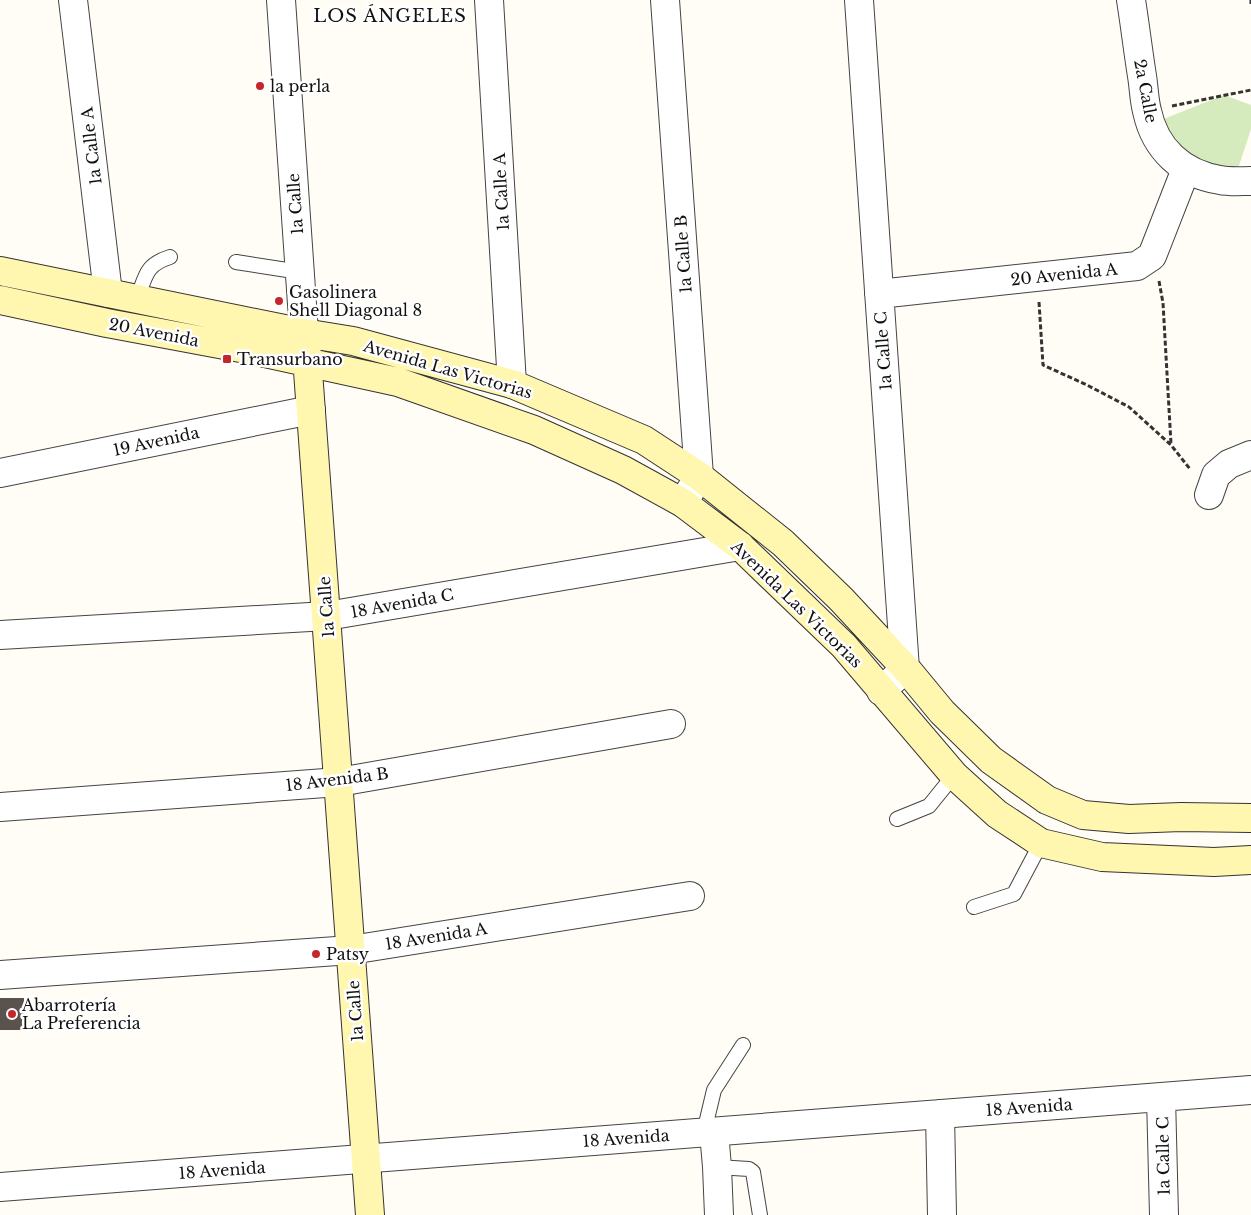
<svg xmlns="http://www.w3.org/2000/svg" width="1251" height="1215" font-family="'Libre Baskerville',serif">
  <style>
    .green { fill: #d5ebbd }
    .building { fill: #5a524d }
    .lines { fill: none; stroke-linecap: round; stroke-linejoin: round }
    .lane-casing { stroke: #444; stroke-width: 16 }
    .street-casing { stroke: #444; stroke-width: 30 }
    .secondary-casing { stroke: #333; stroke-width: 30 }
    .path { stroke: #333; stroke-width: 3; stroke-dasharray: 5 2.5; stroke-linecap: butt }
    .lane { stroke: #fff; stroke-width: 14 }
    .street { stroke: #fff; stroke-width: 28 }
    .secondary { stroke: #fff6b0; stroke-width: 28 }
    .poi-dot { fill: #c4262e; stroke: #fff; stroke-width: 2 }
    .labels { text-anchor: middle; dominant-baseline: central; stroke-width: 5; stroke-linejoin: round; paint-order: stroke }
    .poi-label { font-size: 16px; fill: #111; stroke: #fff; text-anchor: start }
    .street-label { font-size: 16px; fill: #111; stroke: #fff }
    .neighbourhood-label { font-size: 18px; letter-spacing: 1px; fill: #111; stroke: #fff }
  </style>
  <rect width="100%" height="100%" fill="#fffdf5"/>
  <path class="green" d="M1224,95L1251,105V129L1234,181H1222L1151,124Z"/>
  <path class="building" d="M0,998H24V1030H0Z"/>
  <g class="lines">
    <defs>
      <path id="lane" d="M236,262L300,272
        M137,299C146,276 145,265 170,257
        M897,819L929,806L954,775
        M974,907L1014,894L1041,843
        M704,1132L714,1090L743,1045
        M717,1167L749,1169L753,1172L760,1215"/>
      <path id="street" d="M73,0L108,293
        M281,0L304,333
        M489,0L512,384
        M665,0L699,476L683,503
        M859,0L905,669L881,691
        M1131,0C1135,25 1138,51 1142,76C1144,88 1144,100 1147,111C1155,149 1182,174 1220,180C1230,182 1241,181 1251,181
        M879,294L1137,266L1152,256L1186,169
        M0,473L311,410
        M1209,495L1216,475L1229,464L1251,455
        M0,635L327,616L740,546
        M0,807L339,782L671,724
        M0,975L351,950L690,896
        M1161,1097L1164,1215
        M940,1114L942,1215
        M714,1132L717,1167L719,1215
        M0,1187L1251,1090"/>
      <path id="secondary" d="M0,271L304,333L353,341L512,384L644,440L699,476L783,543L841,599L909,672L942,712L991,760L1047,800L1083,815L1129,819L1181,817L1251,818
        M0,300L107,323L246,349L398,382L534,430L623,470L683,503L740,546L844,646L954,775L997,814L1041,843L1102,857L1214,862L1251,860
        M306,344L370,1215"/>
    </defs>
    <use href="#lane" class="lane-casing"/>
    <use href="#street" class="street-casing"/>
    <use href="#secondary" class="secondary-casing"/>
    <path class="path" d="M1251,0V4
      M1172,106L1251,90
      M1159,281L1163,303L1171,444
      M1039,302L1043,365L1087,385L1129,407L1171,445L1190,469"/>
    <use href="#lane" class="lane"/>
    <use href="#street" class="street"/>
    <use href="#secondary" class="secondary"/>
  </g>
  <g class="poi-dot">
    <circle cx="260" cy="86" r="5"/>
    <circle cx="279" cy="301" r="5"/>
    <rect x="222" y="354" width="10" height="10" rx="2.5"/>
    <circle cx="316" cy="954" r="5"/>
    <circle cx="12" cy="1014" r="5"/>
  </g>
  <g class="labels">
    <g class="poi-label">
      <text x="270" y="86">la perla</text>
      <text x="289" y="292">Gasolinera<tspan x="289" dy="18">Shell Diagonal 8</tspan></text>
      <text x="237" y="359">Transurbano</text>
      <text x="326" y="954">Patsy</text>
      <text x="22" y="1005">Abarrotería<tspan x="22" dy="18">La Preferencia</tspan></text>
    </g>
    <g class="street-label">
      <text transform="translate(1146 91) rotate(79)">2a Calle</text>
      <text transform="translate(91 146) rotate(-97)">1a Calle A</text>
      <text transform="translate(501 192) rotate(-93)">1a Calle A</text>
      <text transform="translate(295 204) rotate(-94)">1a Calle</text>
      <text transform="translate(683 254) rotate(-94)">1a Calle B</text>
      <text transform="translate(1064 274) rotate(-6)">20 Avenida A</text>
      <text transform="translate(154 332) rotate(11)">20 Avenida</text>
      <text transform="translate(883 351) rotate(-94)">1a Calle C</text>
      <text transform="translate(448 369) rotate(16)">Avenida Las Victorias</text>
      <text transform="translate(156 441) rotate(-12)">19 Avenida</text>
      <text transform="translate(402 603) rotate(-10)">18 Avenida C</text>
      <text transform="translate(797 604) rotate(44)">Avenida Las Victorias</text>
      <text transform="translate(326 607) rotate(-94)">1a Calle</text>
      <text transform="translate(337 779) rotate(-7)">18 Avenida B</text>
      <text transform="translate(436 936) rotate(-9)">18 Avenida A</text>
      <text transform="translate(355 1011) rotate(-94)">1a Calle</text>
      <text transform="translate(1029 1107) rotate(-4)">18 Avenida</text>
      <text transform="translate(626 1138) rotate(-4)">18 Avenida</text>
      <text transform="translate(1163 1156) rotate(-91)">1a Calle C</text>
      <text transform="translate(222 1170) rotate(-4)">18 Avenida</text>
    </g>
    <g class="neighbourhood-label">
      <text x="390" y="16">LOS ÁNGELES</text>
    </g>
  </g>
</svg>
